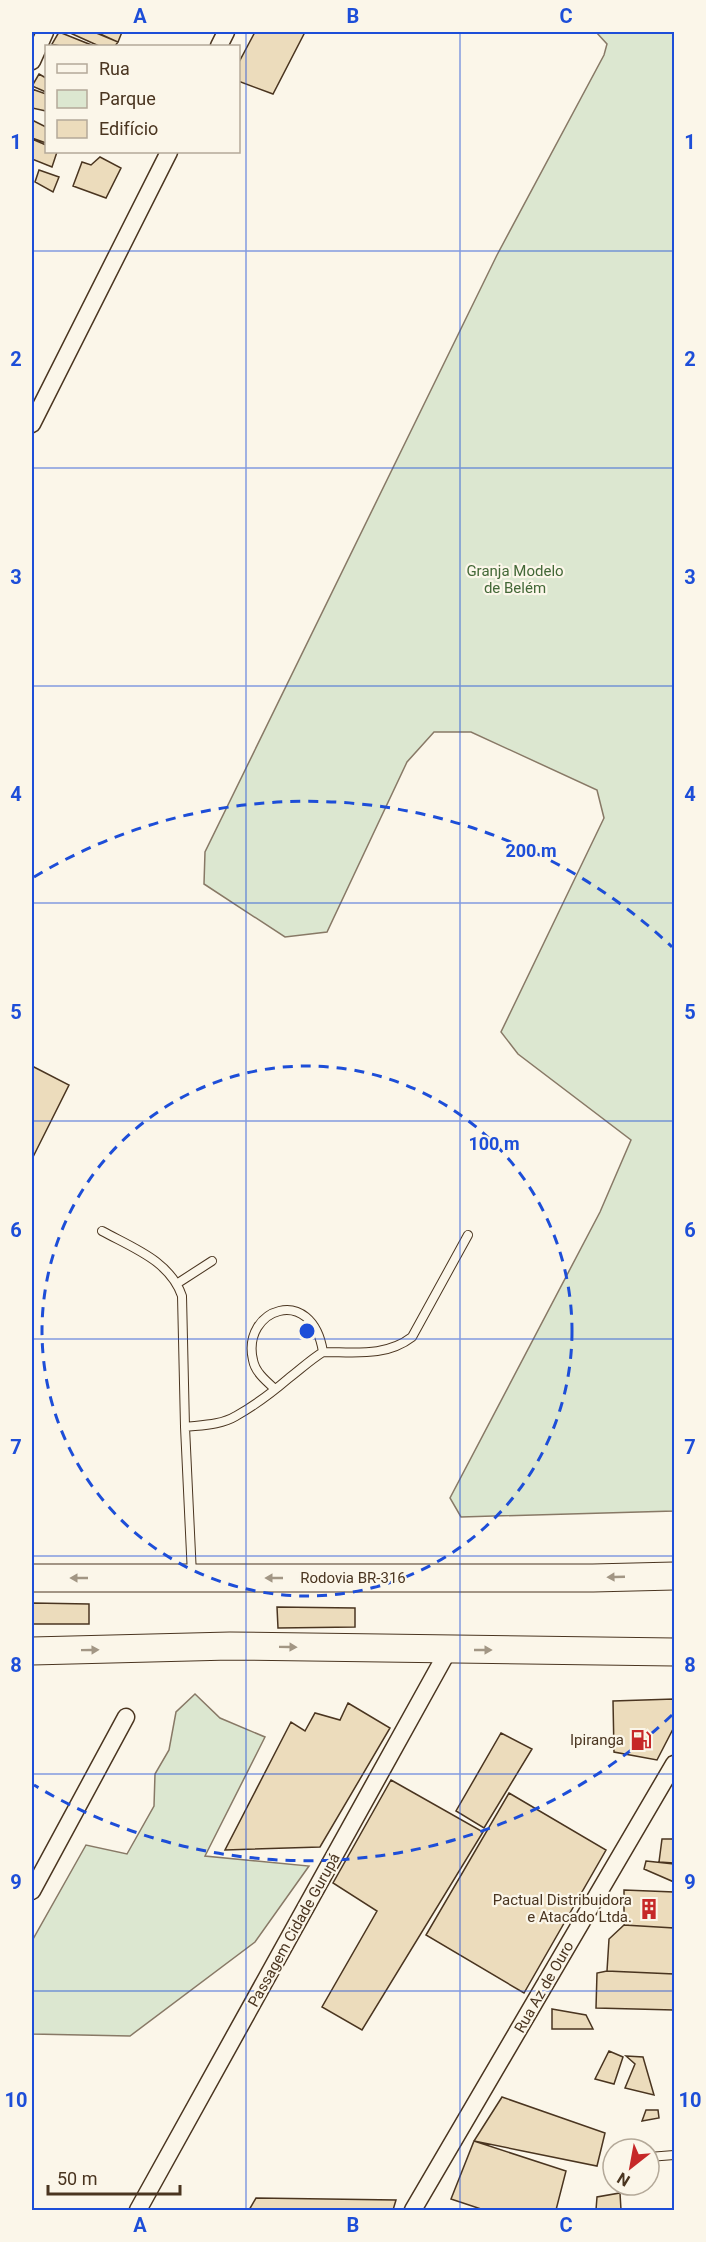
<svg xmlns="http://www.w3.org/2000/svg" width="706" height="2242" font-family="Roboto,sans-serif">
  <style>
    .green { fill: #dce7d0; stroke: #887966; stroke-width: 1.5 }
    .building { fill: #ecdcbc; stroke: #4a3520; stroke-width: 1.5 }
    .lines { fill: none; stroke-linecap: round; stroke-linejoin: round }
    .service-casing { stroke: #4a3520; stroke-width: 10 }
    .minor-casing { stroke: #4a3520; stroke-width: 19 }
    .trunk-casing { stroke: #4a3520; stroke-width: 29 }
    .service { stroke: #fbf6e9; stroke-width: 8 }
    .minor { stroke: #fbf6e9; stroke-width: 16 }
    .trunk { stroke: #fbf6e9; stroke-width: 27 }
    .oneway { fill: #a29684 }
    .grid { fill: none; stroke: #1d4ed8; stroke-width: 1.5; stroke-opacity: 0.55 }
    .ring { fill: none; stroke: #1d4ed8; stroke-width: 3; stroke-dasharray: 10 8 }
    .labels { text-anchor: middle; dominant-baseline: central; stroke-width: 4.5; stroke-linejoin: round; paint-order: stroke }
    .park-label { font-size: 15px; fill: #436837; stroke: #fbf6e9 }
    .street-label { font-size: 15px; fill: #4a3520; stroke: #fbf6e9 }
    .poi-label { font-size: 15px; fill: #4a3520; stroke: #fbf6e9; text-anchor: end }
    .centre { fill: #1d4ed8; stroke: #fbf6e9; stroke-width: 3 }
    .ring-label { font-size: 18px; text-anchor: middle; font-weight: bold; fill: #1d4ed8; stroke: #fbf6e9; stroke-width: 4.5; stroke-linejoin: round; paint-order: stroke }
    .neatline { fill: none; stroke: #1d4ed8; stroke-width: 2 }
    .grid-label { font-size: 20px; text-anchor: middle; font-weight: bold; fill: #1d4ed8 }
  </style>
  <rect width="100%" height="100%" fill="#fbf6e9"/>
  <path class="green" d="M596,32H674V1511L461,1517L450,1498L600,1212L631,1140L518,1054L501,1032L604,818L597,790L471,732H434L407,762L327,932L285,937L204,884L205,852L497,255L604,55L607,44Z
    M195,1694L220,1718L265,1737L205,1856L309,1866L255,1942L130,2036L32,2034V1941L86,1845L127,1854L154,1806L155,1774L169,1750L176,1712Z"/>
  <path class="building" d="M59,32L94,46H60L52,44Z
    M68,32H96L118,42L115,46H99Z
    M94,32H122L118,42Z
    M255,32H305L273,94L238,81V64Z
    M39,74L46,78V92L32,86Z
    M32,89L46,94V111L32,108Z
    M32,120L46,127V143L32,138Z
    M32,139L46,145V152H57L52,167L32,159Z
    M100,157L121,168L106,198L73,186L82,162L91,165Z
    M39,170L59,177L53,192L35,182Z
    M32,1066L69,1085L32,1159Z
    M32,1603L89,1604V1624H32Z
    M277,1607L355,1608V1627L278,1628Z
    M674,1699V1727L657,1760L614,1752L613,1701Z
    M348,1703L390,1728L320,1847L225,1850L291,1722L305,1731L315,1713L340,1720Z
    M501,1733L532,1749L484,1828L456,1811Z
    M391,1780L483,1832L362,2030L322,2007L377,1911L333,1883Z
    M509,1793L606,1850L524,1993L426,1935Z
    M662,1839H674V1863L659,1862Z
    M646,1861L674,1864V1882L644,1869Z
    M624,1890L674,1892V1928L624,1925Z
    M624,1925L674,1928V1974L607,1971L609,1939Z
    M607,1971L674,1974V2010L596,2008L597,1973Z
    M552,2009L586,2015L593,2029H552Z
    M609,2051L623,2057L614,2084L595,2079Z
    M626,2056L643,2057L654,2095L625,2088L635,2064Z
    M502,2097L605,2133L597,2166L474,2141Z
    M646,2110H658L659,2118L642,2121Z
    M474,2141L566,2171L556,2210H484L451,2199Z
    M620,2193L621,2210H596L597,2197Z
    M256,2198L396,2200L393,2210H249Z"/>
  <g class="lines">
    <defs>
      <path id="service" d="M102,1231C133,1248 170,1261 182,1296L185,1427C202,1425 221,1425 236,1416C252,1407 275,1390 289,1378C301,1369 310,1360 323,1352C312,1283 241,1309 253,1360C255,1372 266,1381 275,1389
        M178,1283L212,1261
        M323,1352C355,1352 386,1357 412,1337L468,1235
        M185,1427L192,1575
        M649,2157L674,2155"/>
      <path id="minor" d="M219,46L226,32
        M32,61L45,32
        M32,424L169,152
        M32,1891L126,1717
        M138,2210L449,1649
        M413,2210L674,1764"/>
      <path id="trunk" d="M32,1578H593L674,1576
        M32,1651L230,1646L674,1652"/>
    </defs>
    <use href="#service" class="service-casing"/>
    <use href="#minor" class="minor-casing"/>
    <use href="#trunk" class="trunk-casing"/>
    <use href="#service" class="service"/>
    <use href="#minor" class="minor"/>
    <use href="#trunk" class="trunk"/>
  </g>
  <defs><path id="oneway-solid" d="M-6-.8H1V-3.2L6.5 0L1 3.2V.8H-6Z" transform="scale(1.5)"/></defs>
  <g class="oneway">
    <use href="#oneway-solid" transform="translate(616 1577) rotate(178)"/>
    <use href="#oneway-solid" transform="translate(79 1578) rotate(180)"/>
    <use href="#oneway-solid" transform="translate(274 1578) rotate(180)"/>
    <use href="#oneway-solid" transform="translate(288 1647) rotate(1)"/>
    <use href="#oneway-solid" transform="translate(90 1650) rotate(-1)"/>
    <use href="#oneway-solid" transform="translate(483 1650)"/>
  </g>
  <path class="grid" d="M246,32V2210M460,32V2210M32,251H674M32,468H674M32,686H674M32,903H674M32,1121H674M32,1339H674M32,1556H674M32,1774H674M32,1991H674"/>
  <g class="ring">
    <circle cx="307" cy="1331" r="265"/>
    <path d="M672 1715A530 530 0 0 1 34 1785M34 877A530 530 0 0 1 672 947"/>
  </g>
  <defs>
    <symbol id="fuel-bare" viewBox="-9 -9 18 18"><path d="M-5.5-6h7V0h2V4h1.3V-2.5L3-4.5l.8-.8L6-3V5H2.5V1h-1V6h-7ZM-4.2-4.7v3.2H.2V-4.7Z" fill="#c62828" stroke="#fbf6e9" stroke-width="2.5" paint-order="stroke"/></symbol>
    <symbol id="building-bare" viewBox="-9 -9 18 18"><path d="M-4-6H4V6H1V3H-1V6H-4ZM-2.5-4.3h1.7v1.8h-1.7ZM.8-4.3h1.7v1.8H.8ZM-2.5-1h1.7V.8h-1.7ZM.8-1h1.7V.8H.8Z" fill="#c62828" stroke="#fbf6e9" stroke-width="2.5" paint-order="stroke"/></symbol>
  </defs>
  <g fill-rule="evenodd">
    <use href="#fuel-bare" x="626" y="1725" width="30" height="30"/>
    <use href="#building-bare" x="634" y="1894" width="30" height="30"/>
  </g>
  <g class="labels">
    <g class="park-label">
      <text x="515" y="571">Granja Modelo<tspan x="515" dy="17">de Belém</tspan></text>
    </g>
    <g class="street-label">
      <text x="353" y="1578">Rodovia BR-316</text>
      <text transform="translate(294 1930) rotate(-61)">Passagem Cidade Gurupá</text>
      <text transform="translate(544 1987) rotate(-60)">Rua Az de Ouro</text>
    </g>
    <g class="poi-label">
      <text x="624" y="1740">Ipiranga</text>
      <text x="632" y="1900">Pactual Distribuidora<tspan x="632" dy="17">e Atacado Ltda.</tspan></text>
    </g>
  </g>
  <circle cx="307" cy="1331" r="9" class="centre"/>
  <g class="ring-label">
    <text x="531" y="857">200 m</text>
    <text x="494" y="1150">100 m</text>
  </g>
  <rect width="706" height="2242" fill="none" stroke="#fbf6e9" stroke-width="66"/>
  <rect x="45" y="45" width="195" height="108" fill="#fbf6e9" stroke="#b4a999" stroke-width="1.5"/>
  <rect x="57" y="64" width="30" height="9" fill="#fbf6e9" stroke="#b4a999" stroke-width="1.5"/>
  <text x="99" y="75" font-size="18" fill="#4a3520">Rua</text>
  <rect x="57" y="90" width="30" height="18" fill="#dce7d0" stroke="#b4a999" stroke-width="1.5"/>
  <text x="99" y="105" font-size="18" fill="#4a3520">Parque</text>
  <rect x="57" y="120" width="30" height="18" fill="#ecdcbc" stroke="#b4a999" stroke-width="1.5"/>
  <text x="99" y="135" font-size="18" fill="#4a3520">Edifício</text>
  <g transform="translate(631 2167) rotate(211)"><circle r="28" fill="#fbf6e9" stroke="#b4a999" stroke-width="1.5"/>
  <path d="M0-4.5L10 22L0 15L-10 22Z" fill="#c62828"/>
  <text y="-9" font-size="16" font-weight="bold" text-anchor="middle" fill="#4a3520">N</text>
  </g>
  <path d="M48 2185v9h132v-9" fill="none" stroke="#4a3520" stroke-width="3"/>
  <text x="57" y="2185" font-size="18" fill="#4a3520" stroke="#fbf6e9" stroke-width="4.5" paint-order="stroke">50 m</text>
  <rect x="33" y="33" width="640" height="2176" class="neatline"/>
  <g class="grid-label">
    <text x="140" y="23">A</text>
    <text x="353" y="23">B</text>
    <text x="566" y="23">C</text>
    <text x="16" y="149">1</text>
    <text x="690" y="149">1</text>
    <text x="16" y="366">2</text>
    <text x="690" y="366">2</text>
    <text x="16" y="584">3</text>
    <text x="690" y="584">3</text>
    <text x="16" y="801">4</text>
    <text x="690" y="801">4</text>
    <text x="16" y="1019">5</text>
    <text x="690" y="1019">5</text>
    <text x="16" y="1237">6</text>
    <text x="690" y="1237">6</text>
    <text x="16" y="1454">7</text>
    <text x="690" y="1454">7</text>
    <text x="16" y="1672">8</text>
    <text x="690" y="1672">8</text>
    <text x="16" y="1889">9</text>
    <text x="690" y="1889">9</text>
    <text x="16" y="2107">10</text>
    <text x="690" y="2107">10</text>
    <text x="140" y="2232">A</text>
    <text x="353" y="2232">B</text>
    <text x="566" y="2232">C</text>
  </g>
</svg>
